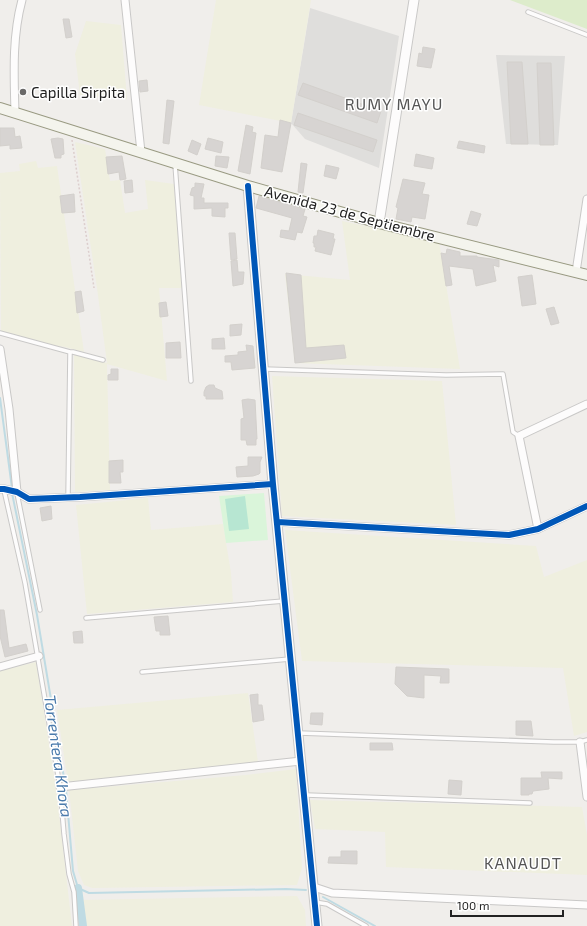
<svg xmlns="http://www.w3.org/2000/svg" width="587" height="926" font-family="'Exo 2',sans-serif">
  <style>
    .residential { fill: #dfdedc }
    .farmland { fill: #efefdf }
    .grass { fill: #ddeccb }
    .park { fill: #daf5da }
    .pitch { fill: #b7e6d2 }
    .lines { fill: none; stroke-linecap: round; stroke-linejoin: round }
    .stream { stroke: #bfdbe3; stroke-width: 2 }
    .canal { stroke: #bfdbe3; stroke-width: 8 }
    .building { fill: #d7d4d2; stroke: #d3d0cc }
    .service-casing { stroke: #c9c8c7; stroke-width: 5.5 }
    .minor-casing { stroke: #c9c8c7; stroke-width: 9 }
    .tertiary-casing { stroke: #c9c8c7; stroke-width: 11 }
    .secondary-casing { stroke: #999a82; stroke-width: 12 }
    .path { stroke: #dccecd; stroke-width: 1.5; stroke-dasharray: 2 2; stroke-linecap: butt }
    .service { stroke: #fdfcfc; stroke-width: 3.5 }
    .minor { stroke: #fdfcfc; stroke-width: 7 }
    .tertiary { stroke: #fdfcfc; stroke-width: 9 }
    .secondary { stroke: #f4f4ed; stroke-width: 10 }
    .cycleway-casing { stroke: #fff; stroke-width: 8 }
    .cycleway { stroke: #0057b8; stroke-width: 6 }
    .poi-dot { fill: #6a6968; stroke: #fff; stroke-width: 1.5 }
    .labels { text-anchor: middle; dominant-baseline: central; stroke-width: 3; stroke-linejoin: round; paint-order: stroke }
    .poi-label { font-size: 15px; fill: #222; stroke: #fff; text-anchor: start }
    .street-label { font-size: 15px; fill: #222; stroke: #fff }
    .neighbourhood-label { font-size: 16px; letter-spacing: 1px; fill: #555; stroke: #fff }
    .water-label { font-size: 16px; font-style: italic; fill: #4a7aab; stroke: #fff }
  </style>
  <rect width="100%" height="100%" fill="#f0eeeb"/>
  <path class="residential" d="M310,8L399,36L379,168L305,139L291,123Z
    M496,55L565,56L558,145L506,144Z"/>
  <path class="farmland" d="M216,0H311L291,123L199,105Z
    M86,21L121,25L127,99L80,95L75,54Z
    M75,142L105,149L110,181L120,180L125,213L148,209L145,180L174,184L182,288H159L167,381L107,364L110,490L75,492L74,354L107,363L97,288Z
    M36,161L38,168L57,166L84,352L65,347L45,344L1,332L0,173L20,171L19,164Z
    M342,221L439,242L460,369L295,363L285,274L350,280Z
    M272,376L442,381L456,525L282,516Z
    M148,498L151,530L223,524L231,573L233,602L87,614L76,505Z
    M285,530L536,546L544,577L587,560V732L574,736L563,668L302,661Z
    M36,662L56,788L72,926H0V671Z
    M248,693L258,762L68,782L57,710Z
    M296,769L302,868L297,885L92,888L84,885L78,871L69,790L246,775Z
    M310,800L582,807L587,835V875L386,867L385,832L315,829Z
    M297,896L305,910L306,926H82L79,900Z"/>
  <path class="grass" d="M510,0H587V29Z"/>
  <path class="park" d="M264,493L268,540L226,543L219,496Z"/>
  <path class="pitch" d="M245,496L249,529L229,531L225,499Z"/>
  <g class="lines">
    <path class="stream" d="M0,398L12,488
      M12,493L37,615L66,790L73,871L78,888L89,893L286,889L306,890
      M323,897L375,926"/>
    <path class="canal" d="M78,888L83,926"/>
  </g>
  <path class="building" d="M63,19H69L72,37L66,38Z
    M423,47L435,49L431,68L417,66L419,53L422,54Z
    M507,62H522L528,144H511Z
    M537,63H551L554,145H540Z
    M147,80L148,91L140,92L139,81Z
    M303,83L381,111L377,123L298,95Z
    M167,100L174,101L169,144L163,143Z
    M298,113L377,140L373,152L294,125Z
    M280,120L291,123L282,172L261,168L265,135L278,137Z
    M246,125L253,127L252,132L256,133L250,174L238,171Z
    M0,128H14L15,137L20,136L22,148L10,149V145L0,146Z
    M58,138L63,139L64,154L61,155V158H55L51,139Z
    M208,138L223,142L221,153L205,149Z
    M192,140L201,144L197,155L188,151Z
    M459,141L485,146L484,153L457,148Z
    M416,154L434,158L432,169L414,166Z
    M122,156L126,179L120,180L119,172L108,174L106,157Z
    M216,156L229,157L227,168L215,166Z
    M301,163L307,164L303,193L298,192Z
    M326,165L339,168L336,179L324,176Z
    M403,179L425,183L422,194L429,195L425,219L412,217L411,222L396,219L398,208L396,207Z
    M132,180L133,192L125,193L124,181Z
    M195,183L204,184L201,198H204V203H228V208H225V217L212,216V208L194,209V196L190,195L192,188L195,187Z
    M74,194L75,212L62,213L60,196Z
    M259,196L305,209L303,216L307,217L302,233L297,232L295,240L280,237L281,230L289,231L292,218L256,208Z
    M471,211L481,214L477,226L467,224Z
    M318,230L334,234L333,239H335L331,255L315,251L316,247H314V243H313L314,236H317Z
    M229,233H235L237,259L231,260Z
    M447,249L460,252V256H477V257L499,260V267L493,265L496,281L476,286L473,269L449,266L452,285L446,286L441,253L446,254Z
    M237,260L238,272H244L243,284L233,286L231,261Z
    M286,273L301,275L306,348L344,345L346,358L295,363Z
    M532,275L536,304L522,306L518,277Z
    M81,291L84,311L77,313L75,292Z
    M166,302L168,316L160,317L159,303Z
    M554,307L559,323L551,325L546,309Z
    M242,324L241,335L230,336V325Z
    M224,338L225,349H212V339Z
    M180,342L181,358H166V343Z
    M246,345L253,346L255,368L232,370L231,362H225V356L238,355V352L247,351Z
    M111,369H118V380H108V375L111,374Z
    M209,385H214L215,388L222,391L223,399H206V396H204V392L206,387Z
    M248,399L255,400L257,439H256V445H247L246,440H241V419L244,418L242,400Z
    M248,457H262L260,462V473L259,474L253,476L237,477L236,467L248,466Z
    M123,460V472H120L121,483H109V461Z
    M51,506L52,519L42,521L40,508Z
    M0,610H4L9,648L26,644L28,651L5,657L0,636Z
    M168,616L170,635H160V631H156L154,617Z
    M82,631L83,643H74L73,632Z
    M396,667L449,669V683H440L441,676L424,675V698L407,696L395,684Z
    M258,694V705H262L264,720L253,722L250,695Z
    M311,713H323L322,725L310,724Z
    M516,721H531L533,736L516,735Z
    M370,743H392L393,750H370Z
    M541,772H562V779L548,778L549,789L533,791L532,794H529V795H521V778H542Z
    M449,780L462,781L461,795L448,794Z
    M341,851H357V864L328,863L329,857H341Z"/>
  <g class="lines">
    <defs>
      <path id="service" d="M528,12L587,35
        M175,164L191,381
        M0,333L70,352L68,497
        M70,352H73L103,360
        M264,369L446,375L503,374L513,432L519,436
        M4,490L25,583L60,787L64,834L69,874L74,892L76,926
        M17,493L40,610
        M86,618L284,601
        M142,672L290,659
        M299,733L554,742H580L587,740
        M306,795L530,803
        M315,902L327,904L366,926"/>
      <path id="minor" d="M125,0L141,152
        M15,113C14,75 12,37 22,0
        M576,272L587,199
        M0,349L9,409L17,492
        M0,489H4L17,492L29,499L80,497L273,484
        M277,522L509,535L538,529L587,506
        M538,529L519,436L587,404
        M0,667L39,656
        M580,742L587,797
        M60,787L301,761
        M314,887L332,893L587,905"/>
      <path id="tertiary" d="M248,186L273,484L317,926
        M379,223L414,0"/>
      <path id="secondary" d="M0,108L248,186L379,223L587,275"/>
    </defs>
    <use href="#service" class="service-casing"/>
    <use href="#minor" class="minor-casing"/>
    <use href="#tertiary" class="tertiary-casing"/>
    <use href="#secondary" class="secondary-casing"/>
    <path class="path" d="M72,140L94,288"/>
    <use href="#service" class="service"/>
    <use href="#minor" class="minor"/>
    <use href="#tertiary" class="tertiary"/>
    <use href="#secondary" class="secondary"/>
    <defs>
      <path id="cycleway" d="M248,186L273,484L317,926
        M0,489H4L17,492L29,499L80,497L273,484
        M277,522L509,535L538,529L587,506"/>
    </defs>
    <use href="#cycleway" class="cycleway-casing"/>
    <use href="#cycleway" class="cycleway"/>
  </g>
  <circle class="poi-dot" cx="23" cy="92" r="4"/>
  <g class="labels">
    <g class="poi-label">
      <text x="31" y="92">Capilla Sirpita</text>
    </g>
    <g class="street-label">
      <text transform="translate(350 213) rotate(15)">Avenida 23 de Septiembre</text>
    </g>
    <g class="neighbourhood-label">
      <text x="394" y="103">RUMY MAYU</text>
      <text x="523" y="862">KANAUDT</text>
    </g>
    <g class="water-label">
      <text transform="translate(59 756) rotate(82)">Torrentera Khora</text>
    </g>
  </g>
  <path d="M451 910v6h112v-6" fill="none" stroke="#222222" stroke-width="2"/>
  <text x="457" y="910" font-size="12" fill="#222222" stroke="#ffffff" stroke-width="3" paint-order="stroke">100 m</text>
</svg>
